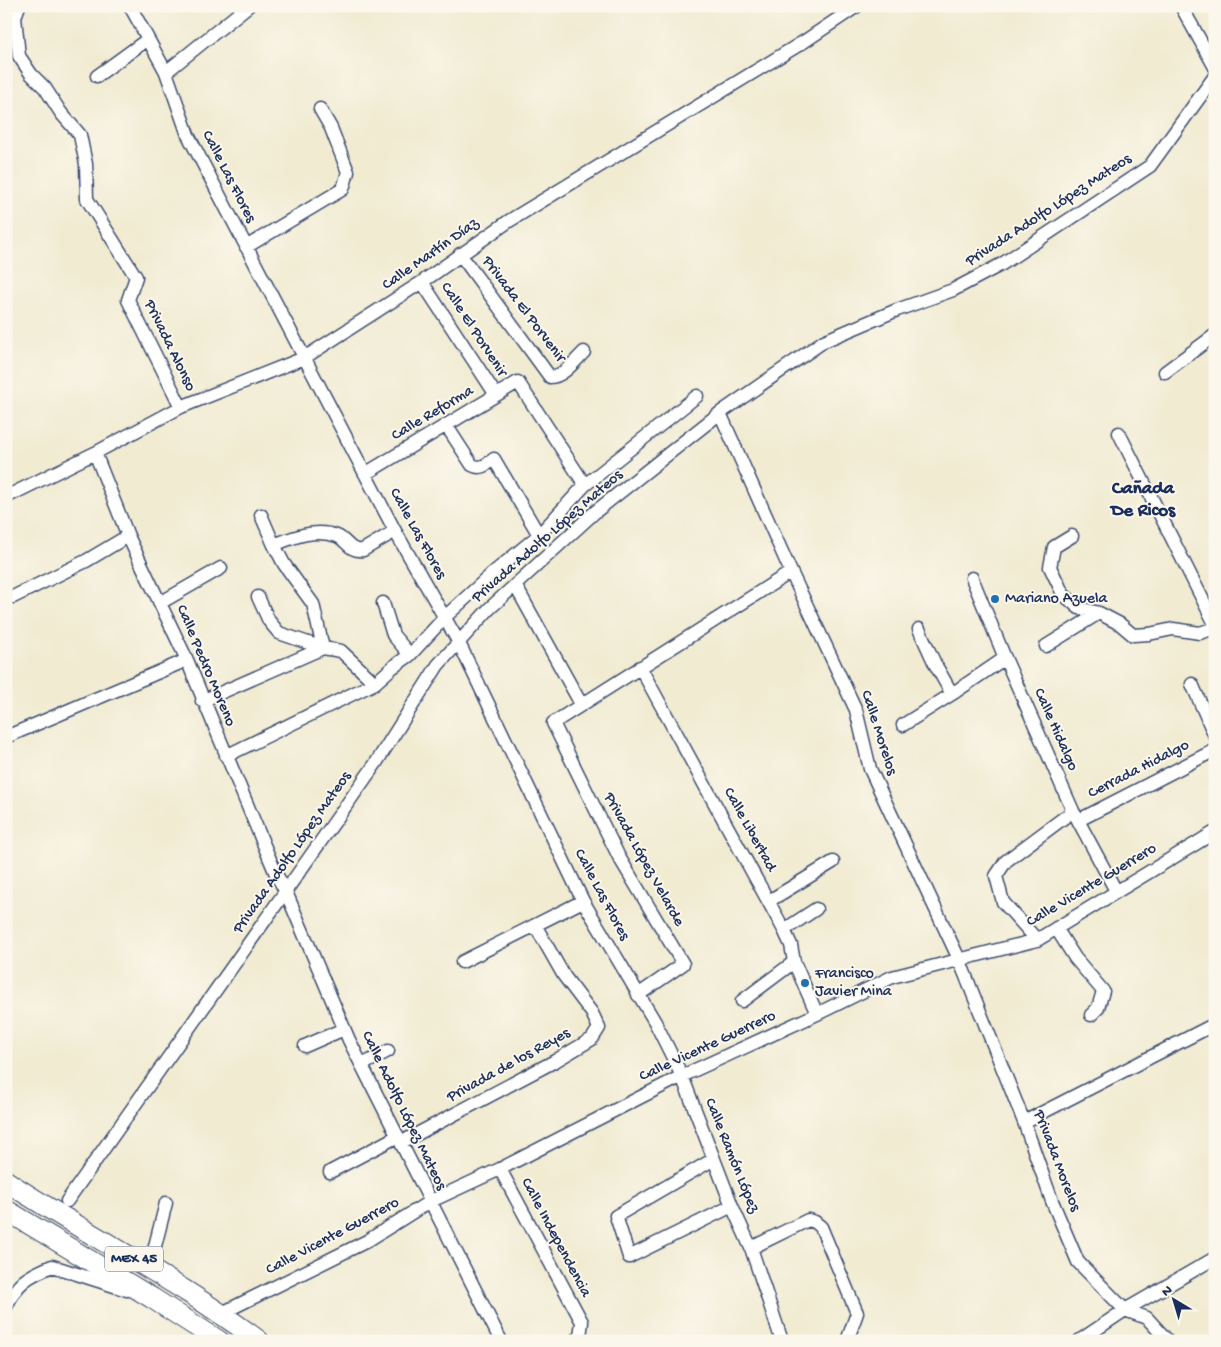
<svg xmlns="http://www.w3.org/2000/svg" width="1221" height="1347" font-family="'Gochi Hand',sans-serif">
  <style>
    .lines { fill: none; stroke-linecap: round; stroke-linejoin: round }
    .street-casing { stroke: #3b4b6f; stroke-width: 15 }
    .primary-casing { stroke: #3b4b6f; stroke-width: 22 }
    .street { stroke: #fff; stroke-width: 12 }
    .primary { stroke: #fff; stroke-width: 20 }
    .poi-dot { fill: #1f6fb2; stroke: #fbf7ec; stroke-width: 2 }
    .labels { text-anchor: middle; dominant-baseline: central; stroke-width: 4; stroke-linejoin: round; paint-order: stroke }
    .shield { fill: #fbf7ec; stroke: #5e6b89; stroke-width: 1 }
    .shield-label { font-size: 15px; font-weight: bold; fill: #1b2f5e }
    .street-label { font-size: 16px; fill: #1b2f5e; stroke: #fbf7ec }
    .poi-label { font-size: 16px; fill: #1b2f5e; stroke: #fbf7ec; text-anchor: start }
    .quarter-label { font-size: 19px; font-weight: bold; fill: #1b2f5e; stroke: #fbf7ec }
  </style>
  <rect width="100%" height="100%" fill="#fbf7ec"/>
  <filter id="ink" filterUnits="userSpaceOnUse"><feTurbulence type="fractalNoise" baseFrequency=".02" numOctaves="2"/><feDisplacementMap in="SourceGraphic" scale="10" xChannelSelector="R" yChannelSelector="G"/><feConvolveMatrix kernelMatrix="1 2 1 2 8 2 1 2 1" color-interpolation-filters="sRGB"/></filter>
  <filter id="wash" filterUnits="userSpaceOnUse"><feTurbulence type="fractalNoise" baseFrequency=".0096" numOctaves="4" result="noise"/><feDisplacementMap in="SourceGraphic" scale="20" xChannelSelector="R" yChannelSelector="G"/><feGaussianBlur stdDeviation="1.12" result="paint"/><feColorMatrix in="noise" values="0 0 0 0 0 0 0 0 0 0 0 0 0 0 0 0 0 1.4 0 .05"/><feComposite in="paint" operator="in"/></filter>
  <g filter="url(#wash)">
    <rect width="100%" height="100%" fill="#f1ebd2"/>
  </g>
  <g filter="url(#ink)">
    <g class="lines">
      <defs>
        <path id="street" d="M19,6L15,17L19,56L31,74L45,88L61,113L80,135L86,164L87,199L136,277L128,300L181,407
          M130,6L166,72L188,135L395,531L458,641L583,901L655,1022L682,1076L732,1206L751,1248L782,1341
          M1181,6L1215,67
          M166,72L248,6
          M97,76L148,39
          M246,247L343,189L348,172L331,128L320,109
          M460,254L550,377C563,377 575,361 584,352
          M422,282L496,395
          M1165,372L1215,335
          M720,413L791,572L856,710L870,769L959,959L1024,1122L1052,1201L1078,1262L1125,1310L1147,1318L1168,1341
          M446,425L472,465C481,470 487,464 494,459L539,535
          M1119,433L1215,624
          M95,453L128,536L187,660L276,874L286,892L349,1040L501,1341
          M365,474L518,382L585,485
          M6,497L95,453L181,407L304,358L422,282L509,221L805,41L857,6
          M261,515L274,545C293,537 316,528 337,536C347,540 349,552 363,550L395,531
          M1072,536L1054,547L1050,567L1063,594L1079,608L1099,613
          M274,545L284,564L313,604L323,648L341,651L375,683
          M972,578L1005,658L1073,811L1116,891
          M515,585L581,704
          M13,597L86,561L128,536
          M258,597L269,621L279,633L323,648
          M160,603L221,568
          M383,603L393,635L410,655
          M919,629L935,664L952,694
          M1046,646L1099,613L1120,624L1133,635L1149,634L1173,629L1200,633L1215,628
          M640,667L784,930L791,945L794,962L817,1014
          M1192,684L1215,736
          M202,701L323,648
          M903,725L952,694L1005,658
          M6,737L187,660
          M226,756L375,683L393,667L410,655L445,617L493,573L539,535L585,485L697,396
          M1079,820L1215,750
          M769,901L833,862
          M1056,928L1075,958L1103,991L1098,1008L1091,1015
          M784,930L816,909
          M1037,940L1003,902L996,876L1006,861L1073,811
          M462,962L583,901
          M638,995L683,964L619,857L553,723L791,572
          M742,1001L794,962
          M305,1046L344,1029
          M362,1065L388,1051
          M1024,1122L1215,1024
          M402,1142L555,1061L592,1039L599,1028L592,1013L564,976L535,925
          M714,1159L616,1216L629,1257L732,1206
          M500,1169L582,1322L580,1336L574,1341
          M330,1172L398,1136
          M67,1201L376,763L438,665L489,609L595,512L720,413L824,341L897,310L953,290L1002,264L1150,166L1215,76
          M751,1248L808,1220L815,1222L821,1227L857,1313L847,1341
          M147,1266L154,1250L166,1203
          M6,1307C17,1282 28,1276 52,1266L127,1290
          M222,1313L367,1241L429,1202L500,1169L682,1076L817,1014L892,977L1037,940L1215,832
          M1079,1341L1125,1310L1215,1258"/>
        <path id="primary" d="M6,1181C89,1236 179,1281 259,1341
          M6,1210L152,1298L219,1341"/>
      </defs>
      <use href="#street" class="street-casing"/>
      <use href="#primary" class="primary-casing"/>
      <use href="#street" class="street"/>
      <use href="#primary" class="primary"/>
    </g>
  </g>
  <g class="poi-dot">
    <circle cx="995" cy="599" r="5"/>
    <circle cx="805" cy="983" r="5"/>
  </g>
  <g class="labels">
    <rect class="shield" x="105" y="1246.5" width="58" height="25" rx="4"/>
    <g class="shield-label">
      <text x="134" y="1259">MEX 45</text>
    </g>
    <g class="street-label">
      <text transform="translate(228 177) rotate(63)">Calle Las Flores</text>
      <text transform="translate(1049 211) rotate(-33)">Privada Adolfo López Mateos</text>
      <text transform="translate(431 255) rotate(-35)">Calle Martín Díaz</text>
      <text transform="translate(523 310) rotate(53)">Privada El Porvenir</text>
      <text transform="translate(473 330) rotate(57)">Calle El Porvenir</text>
      <text transform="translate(169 346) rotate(64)">Privada Alonso</text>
      <text transform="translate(433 414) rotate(-31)">Calle Reforma</text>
      <text transform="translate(417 534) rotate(61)">Calle Las Flores</text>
      <text transform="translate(548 537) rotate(-41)">Privada Adolfo López Mateos</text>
      <text transform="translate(205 666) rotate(67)">Calle Pedro Moreno</text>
      <text transform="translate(1055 730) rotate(66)">Calle Hidalgo</text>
      <text transform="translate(878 733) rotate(72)">Calle Morelos</text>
      <text transform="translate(1139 770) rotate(-27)">Cerrada Hidalgo</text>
      <text transform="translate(749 830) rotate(61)">Calle Libertad</text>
      <text transform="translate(293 853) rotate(-55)">Privada Adolfo López Mateos</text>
      <text transform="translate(643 860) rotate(61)">Privada López Velarde</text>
      <text transform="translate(1092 886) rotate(-31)">Calle Vicente Guerrero</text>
      <text transform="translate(601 895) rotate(62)">Calle Las Flores</text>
      <text transform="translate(708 1047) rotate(-25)">Calle Vicente Guerrero</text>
      <text transform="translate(509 1066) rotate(-29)">Privada de los Reyes</text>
      <text transform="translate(403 1111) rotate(64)">Calle Adolfo López Mateos</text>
      <text transform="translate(731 1156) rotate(68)">Calle Ramón López</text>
      <text transform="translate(1056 1161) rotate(69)">Privada Morelos</text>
      <text transform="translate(333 1237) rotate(-28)">Calle Vicente Guerrero</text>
      <text transform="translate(555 1238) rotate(62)">Calle Independencia</text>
    </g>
    <g class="poi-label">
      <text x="1005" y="599">Mariano Azuela</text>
      <text x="815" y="974">Francisco<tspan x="815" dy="18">Javier Mina</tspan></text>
    </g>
    <g class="quarter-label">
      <text x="1143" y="489">Cañada<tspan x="1143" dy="22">De Ricos</tspan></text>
    </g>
  </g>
  <rect width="1221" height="1347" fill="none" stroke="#fbf7ec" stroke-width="25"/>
  <g transform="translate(1174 1300) rotate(322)" stroke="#fbf7ec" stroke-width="4" paint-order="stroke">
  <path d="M0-4L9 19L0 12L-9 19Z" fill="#1b2f5e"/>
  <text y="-8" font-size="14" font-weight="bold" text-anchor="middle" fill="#1b2f5e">N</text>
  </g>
</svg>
